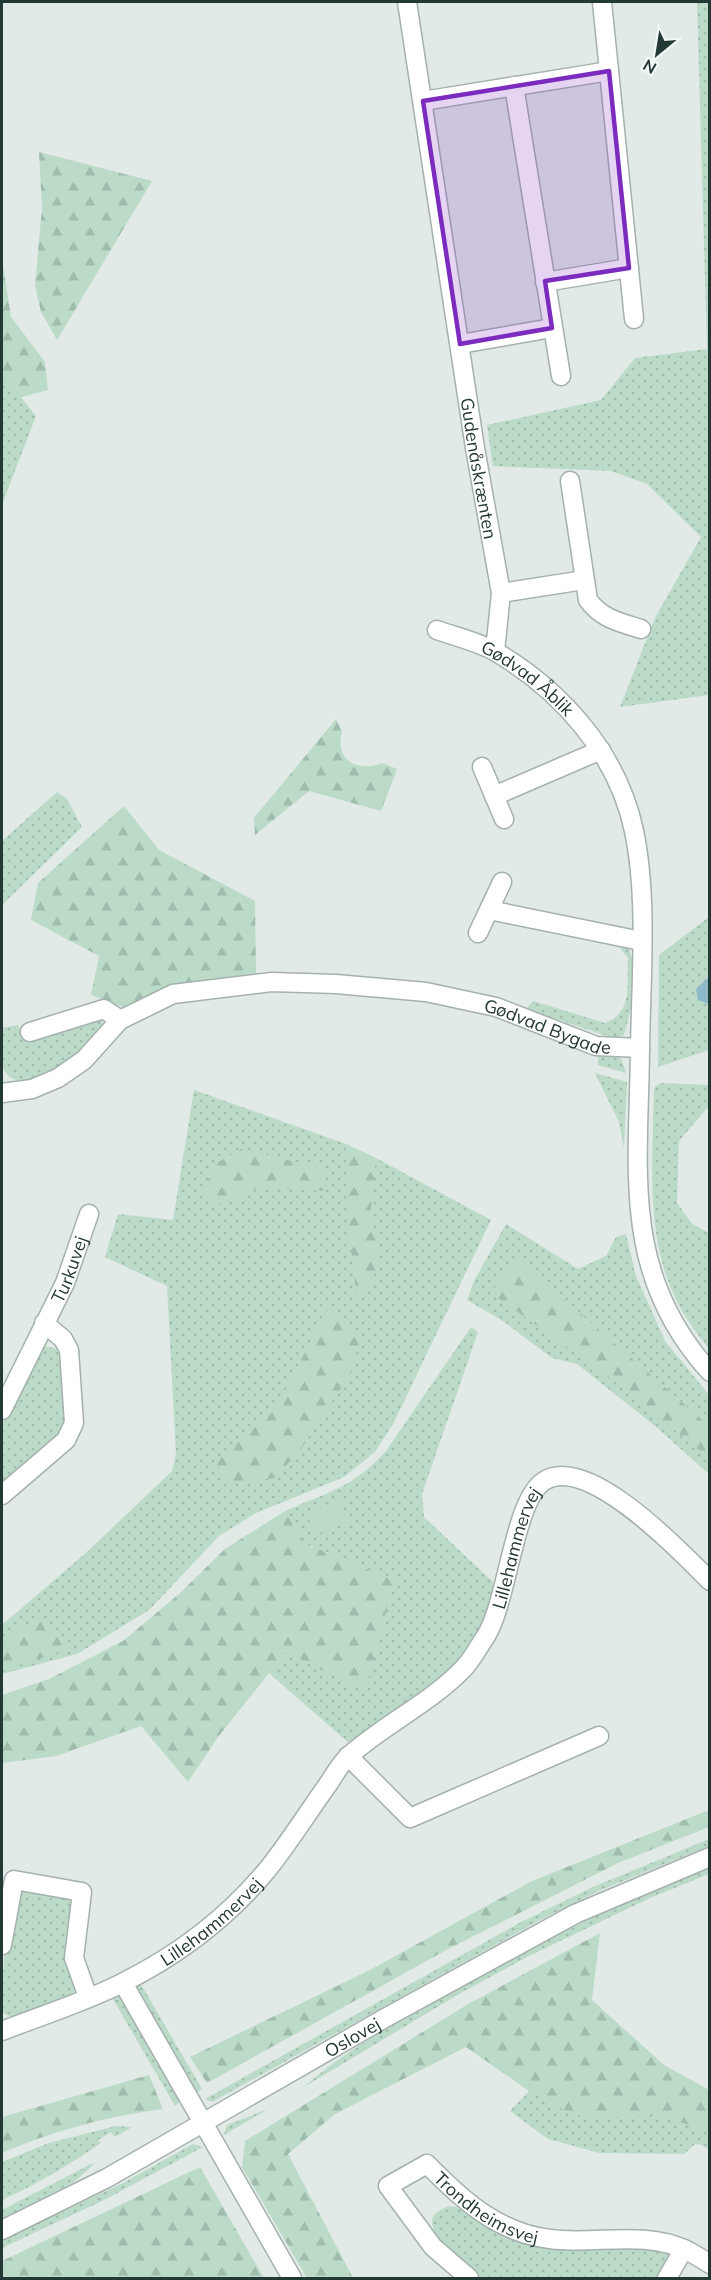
<svg xmlns="http://www.w3.org/2000/svg" width="711" height="2280" font-family="Mulish,sans-serif">
  <style>
    .grass { fill: url(#grass-dots) }
    .forest { fill: url(#forest-firs) }
    .park { fill: #bbdac8 }
    .water { fill: #8db9cb }
    .lines { fill: none; stroke-linecap: round; stroke-linejoin: round }
    .minor-casing { stroke: #a4b1ae; stroke-width: 21 }
    .tertiary-casing { stroke: #a4b1ae; stroke-width: 21 }
    .minor { stroke: #fff; stroke-width: 18 }
    .tertiary { stroke: #fff; stroke-width: 18 }
    .marked { fill: #7b2cbf; fill-opacity: 0.2; stroke: #7b2cbf; stroke-width: 4.5; stroke-linejoin: round }
    .labels { text-anchor: middle; dominant-baseline: central; stroke-width: 6; stroke-linejoin: round; paint-order: stroke }
    .street-label { font-size: 18px; fill: #233936; stroke: #f1f7f5 }
  </style>
  <defs>
    <pattern id="grass-dots" width="8" height="8" patternUnits="userSpaceOnUse" patternTransform="scale(1.5)"><rect width="8" height="8" fill="#bbdac8"/><path d="M2 2h.1M6 6h.1" fill="none" stroke="#a0bcac" stroke-width="1.8" stroke-linecap="round"/></pattern>
    <pattern id="forest-firs" width="22" height="20" patternUnits="userSpaceOnUse" patternTransform="scale(1.5)"><rect width="22" height="20" fill="#bbdac8"/><path d="M5 1l3.5 6h-7zM16 11l3.5 6h-7z" fill="#a0bcac"/></pattern>
  </defs>
  <rect width="100%" height="100%" fill="#e1eae7"/>
  <path class="grass" d="M697,2H709V695L620,707L655,618L701,537L647,484L611,471L493,466L487,425L601,400L635,358L707,349Z
    M2,374L36,416L2,505Z
    M57,792L67,799L82,827L2,905V841Z
    M709,917V1050L658,1067L659,955Z
    M620,948H628C641,972 631,1010 624,1035L613,1038L526,1009L533,1001L605,1023C634,1011 626,986 628,958Z
    M102,1019L103,1026C94,1036 86,1048 76,1057C59,1073 13,1098 2,1065C0,1054 2,1038 2,1028L18,1025L28,1043Z
    M598,1053L621,1058L626,1073L598,1065Z
    M595,1073L627,1082L624,1148L619,1122Z
    M660,1083L709,1085V1106L679,1141L677,1203L692,1224L709,1233V1349C698,1334 686,1320 678,1303C644,1239 653,1158 654,1088Z
    M194,1090L346,1144L364,1221L376,1158L491,1220L394,1422L375,1452L344,1477L256,1513L219,1536L149,1610L77,1654L2,1674V1625L87,1552L172,1471L176,1454L167,1286L105,1257L118,1214L173,1220Z
    M506,1224L578,1269L606,1256L616,1237L626,1234L636,1276L665,1341L709,1395V1474L655,1426L577,1364L552,1358L503,1321L467,1300L474,1281Z
    M471,1327L478,1332L422,1494L424,1517L497,1586C489,1610 480,1633 466,1653C443,1687 384,1720 350,1744L269,1673L286,1652L365,1691L395,1580L306,1544L285,1511C330,1491 351,1489 386,1451Z
    M41,1346L55,1348L62,1358L64,1427L61,1434L2,1487V1423L35,1351Z
    M709,1839V1846L601,1890L542,1919L212,2102L205,2099L521,1922L593,1887Z
    M709,1866V1874L650,1898L529,1956L459,1994L304,2087C335,2059 371,2038 406,2017C503,1958 605,1910 709,1866Z
    M28,1890L67,1898L72,1905L65,1959L76,1987L73,1994L13,2018L2,2012C2,1981 4,1918 22,1892Z
    M139,1981L202,2089L196,2093L137,1989Z
    M110,1994L120,1996L181,2101L175,2106Z
    M529,2091L570,2113L604,2120L653,2114L709,2131V2150L702,2145L695,2144L684,2154L600,2153L548,2139L510,2111Z
    M268,2109L224,2135L227,2125Z
    M116,2126L132,2127L115,2137L111,2132L98,2140L101,2143C69,2165 37,2184 2,2200V2162L49,2143Z
    M193,2144L203,2147L102,2201L2,2248V2240L123,2183Z
    M91,2164H94L74,2182L2,2219V2210Z
    M449,2206L461,2208L476,2219L658,2249L671,2253L672,2259L658,2278H480C467,2269 418,2230 436,2213C439,2210 445,2208 449,2206Z"/>
  <path class="forest" d="M39,152L152,181L57,340L41,312L35,285L42,208Z
    M2,258L11,317L45,362L48,390L19,398L2,374Z
    M336,719L342,732C334,760 358,773 382,763L397,769L381,811L309,791L255,835L254,818Z
    M124,806L159,850L255,901L256,973L165,987L123,1007L91,995L99,956L31,920L38,883Z
    M346,1144L376,1158L370,1216L380,1251L371,1287L357,1299L347,1215Z
    M241,1149L326,1169L325,1191L257,1187L239,1200L215,1204L204,1189L215,1164Z
    M516,1257L709,1426V1458L605,1374L491,1293Z
    M328,1309L360,1340L351,1373L300,1450L275,1478L231,1483L214,1462L274,1411Z
    M285,1511L306,1544L395,1580L365,1692L286,1652L218,1737L188,1782L141,1726L56,1756L2,1763V1695L49,1679L123,1641L179,1594L225,1549Z
    M45,1620L64,1642L65,1650L2,1671V1638L27,1624Z
    M709,1810V1827L618,1863L448,1949L207,2083L190,2057L370,1970L532,1881Z
    M600,1933L592,2000L664,2065L709,2090V2131L653,2114L604,2120L570,2113L529,2091L466,2047L335,2114L288,2154L353,2278H307L242,2167L245,2141L470,2003Z
    M149,2075L163,2109C105,2117 56,2130 2,2153V2117Z
    M200,2167L264,2278H2V2261Z"/>
  <path class="park" d="M339,1500L350,1520L316,1535L307,1515Z"/>
  <path class="water" d="M709,977V1004L698,1000L696,989Z"/>
  <g class="lines">
    <defs>
      <g id="minor">
        <path id="s1" d="M407,2L475,448L501,593L495,651"/>
        <path d="M609,71L634,319"/>
        <path d="M514,86L561,376"/>
        <path d="M423,101L609,71L602,2"/>
        <path d="M545,282L629,268"/>
        <path d="M460,344L552,328"/>
        <path d="M570,481L588,600C602,619 619,622 641,629"/>
        <path d="M501,593L584,580"/>
        <path id="s2" d="M437,630C456,637 479,642 496,652C562,691 618,754 634,831C648,897 641,980 640,1048"/>
        <path d="M482,767L504,819"/>
        <path d="M494,796L601,750"/>
        <path d="M489,910L641,941"/>
        <path d="M478,933L502,882"/>
        <path d="M30,1032L104,1009L120,1020"/>
        <path id="s3" d="M2,1093L32,1089L58,1078L84,1060L120,1020L173,994L272,982L336,984L426,992L496,1007L596,1046L640,1048C639,1170 620,1273 710,1372"/>
        <path id="s4" d="M2,1410L65,1283L89,1214"/>
        <path d="M2,1495L66,1440L74,1423L69,1350L63,1339L44,1323"/>
        <path d="M348,1756L410,1818L599,1736"/>
        <path d="M2,1945L14,1880L82,1892L74,1958L88,1997"/>
        <path d="M123,1983L292,2278"/>
        <path id="s5" d="M2,2031C42,2015 86,2002 124,1982C178,1955 228,1917 267,1870C289,1843 308,1812 329,1783C335,1774 341,1762 350,1755C385,1724 430,1703 463,1669C472,1660 479,1646 486,1636C508,1600 514,1500 544,1481C588,1453 682,1553 710,1581"/>
        <path id="s6" d="M469,2278L433,2247L388,2186L427,2164C461,2199 498,2233 550,2239C593,2245 644,2230 686,2250C694,2254 702,2259 710,2264"/>
        <path d="M667,2278L684,2249"/>
      </g>
      <g id="tertiary">
        <path id="s7" d="M2,2230L107,2178L385,2018L575,1914L710,1857"/>
      </g>
    </defs>
    <use href="#minor" class="minor-casing"/>
    <use href="#tertiary" class="tertiary-casing"/>
    <use href="#minor" class="minor"/>
    <use href="#tertiary" class="tertiary"/>
  </g>
  <path class="marked" d="M609,71L629,268L545,281L552,328L460,344L423,101Z"/>
  <g class="labels">
    <g class="street-label">
      <text stroke="none"><textPath href="#s1" startOffset="472">Gudenåskrænten</textPath></text>
      <text stroke="none"><textPath href="#s2" startOffset="104">Gødvad Åblik</textPath></text>
      <text stroke="none"><textPath href="#s3" startOffset="584">Gødvad Bygade</textPath></text>
      <text stroke="none"><textPath href="#s4" startOffset="156">Turkuvej</textPath></text>
      <text stroke="none"><textPath href="#s5" startOffset="732">Lillehammervej</textPath></text>
      <text stroke="none"><textPath href="#s5" startOffset="238">Lillehammervej</textPath></text>
      <text stroke="none"><textPath href="#s7" startOffset="400">Oslovej</textPath></text>
      <text stroke="none"><textPath href="#s6" startOffset="243">Trondheimsvej</textPath></text>
    </g>
  </g>
  <rect width="711" height="2280" fill="none" stroke="#233936" stroke-width="6"/>
  <g transform="translate(657 54) rotate(210)" stroke="#f1f7f5" stroke-width="4.5" paint-order="stroke">
  <path d="M0-4.5L10 22L0 15L-10 22Z" fill="#233936"/>
  <text y="-9" font-size="16" font-weight="bold" text-anchor="middle" fill="#233936">N</text>
  </g>
</svg>
